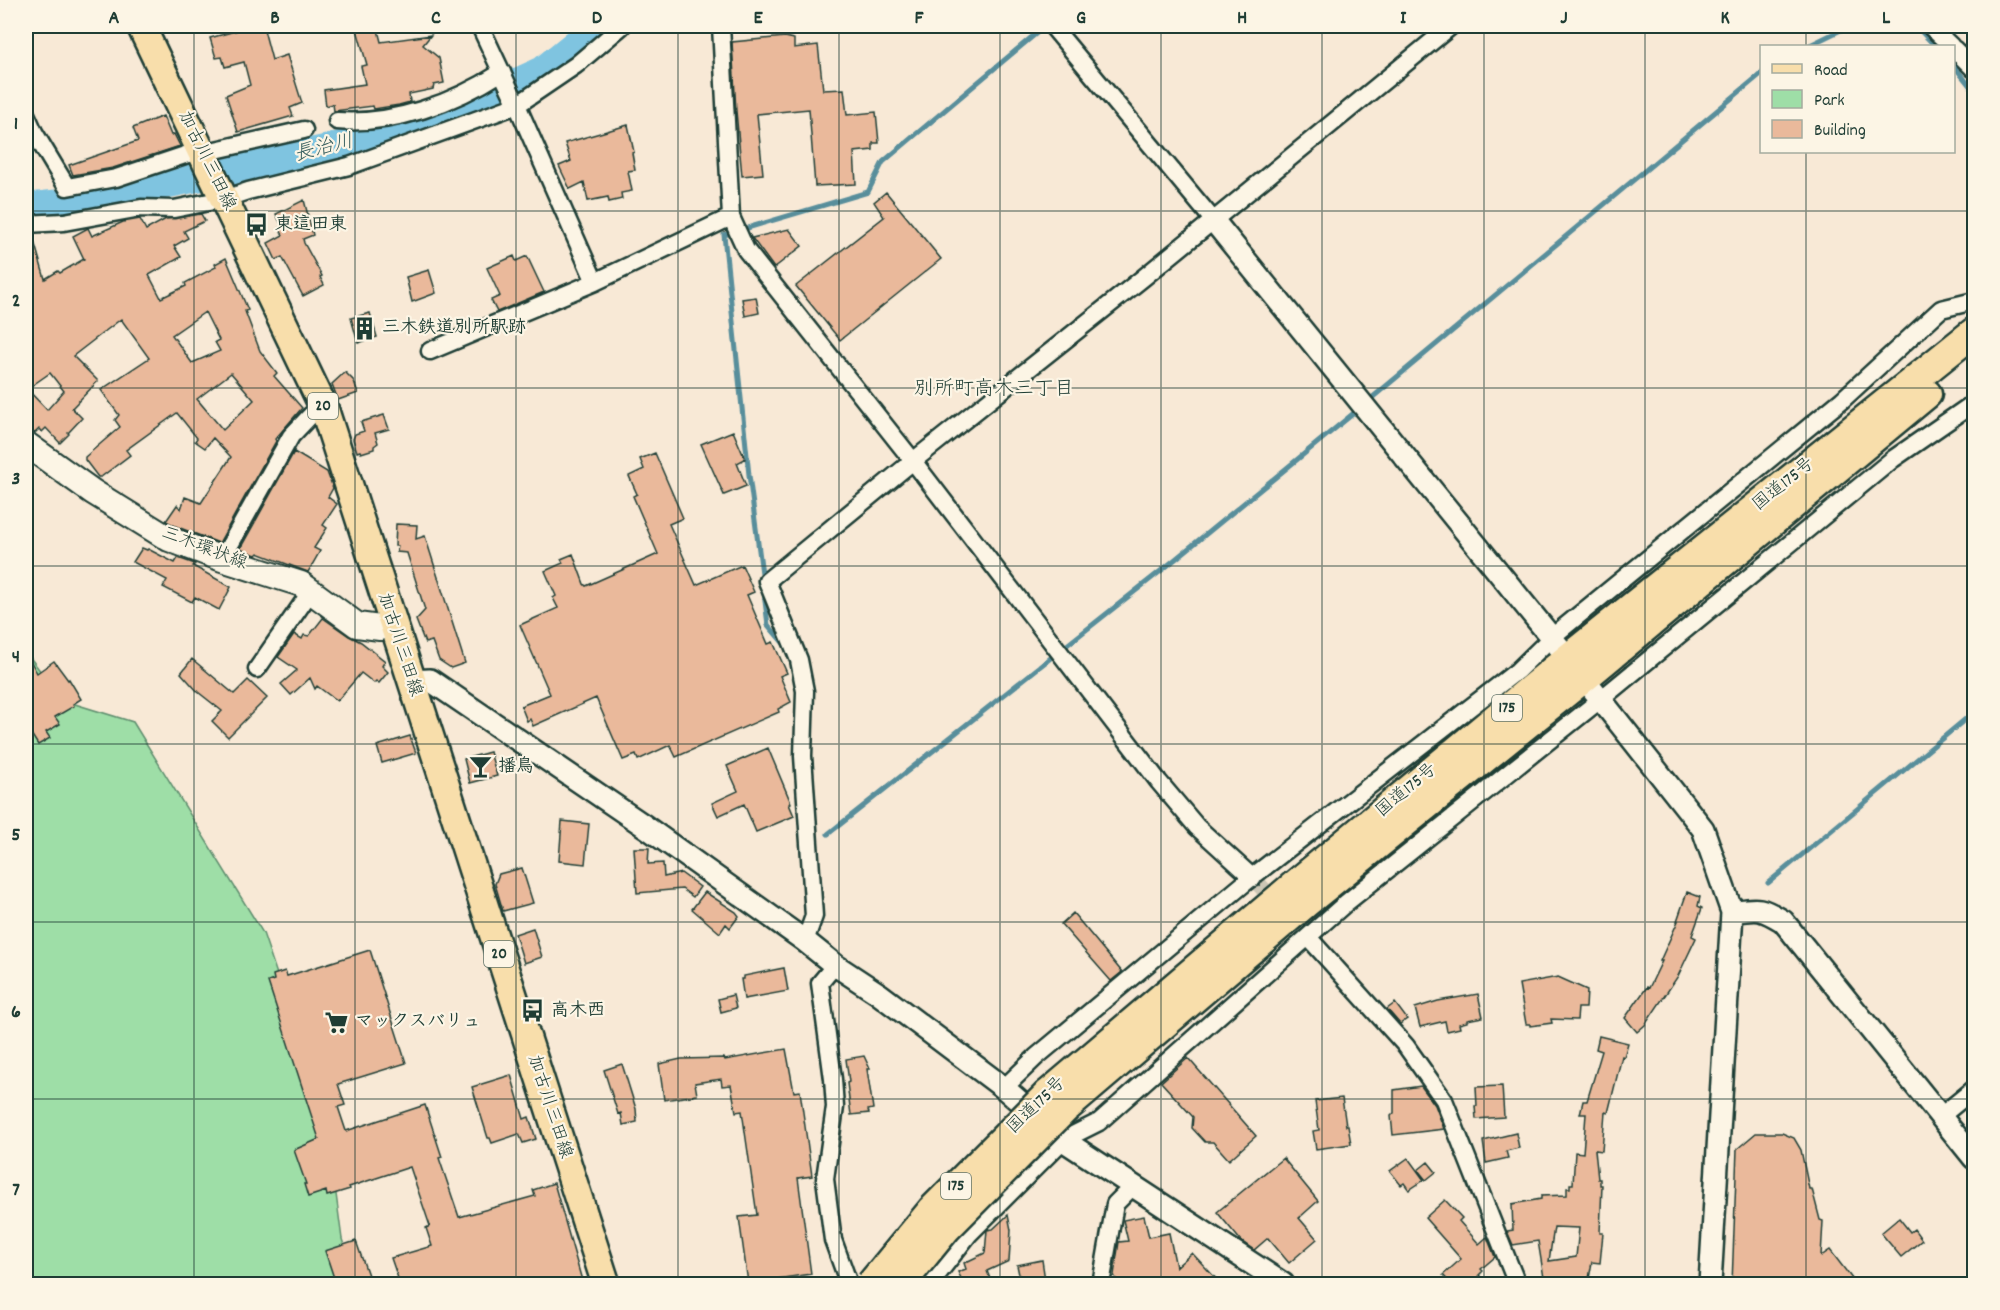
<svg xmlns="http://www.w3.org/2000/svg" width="2000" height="1310" font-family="Dekko,'Klee One',sans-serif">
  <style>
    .green { fill: #9edea7; stroke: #5e8e6e; stroke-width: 1.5 }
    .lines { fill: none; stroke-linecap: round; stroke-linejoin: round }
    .stream { stroke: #598e9b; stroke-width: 5 }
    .river { stroke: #7fc4e0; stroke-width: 30 }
    .building { fill: #eab99b; stroke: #1f3d34; stroke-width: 1.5; fill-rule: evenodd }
    .minor-tunnel { stroke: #cdc7b6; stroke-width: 16; stroke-dasharray: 16 8; stroke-linecap: butt }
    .minor-casing { stroke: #1f3d34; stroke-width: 21 }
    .tertiary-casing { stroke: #1f3d34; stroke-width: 26 }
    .secondary-casing { stroke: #1f3d34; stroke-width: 28 }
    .primary-casing { stroke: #1f3d34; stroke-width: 32 }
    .trunk-casing { stroke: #1f3d34; stroke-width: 33 }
    .minor { stroke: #fcf5e5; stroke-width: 16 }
    .tertiary { stroke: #fcf5e5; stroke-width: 21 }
    .secondary { stroke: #fcf5e5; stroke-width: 24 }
    .primary { stroke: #f8deab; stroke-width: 27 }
    .trunk { stroke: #f8deab; stroke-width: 28 }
    .trunk-bridge-casing { stroke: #1f3d34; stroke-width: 33; stroke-linecap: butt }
    .trunk-bridge { stroke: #f8deab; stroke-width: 28 }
    .grid { fill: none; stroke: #1f3d34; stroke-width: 1.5; stroke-opacity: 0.55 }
    .labels { text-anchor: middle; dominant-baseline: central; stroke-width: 4.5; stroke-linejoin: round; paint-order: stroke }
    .shield { fill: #fcf5e5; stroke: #617469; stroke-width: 1.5 }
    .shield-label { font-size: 16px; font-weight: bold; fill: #1f3d34 }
    .street-label { font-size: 18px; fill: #1f3d34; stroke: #fcf5e5 }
    .poi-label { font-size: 18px; font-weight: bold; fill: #1f3d34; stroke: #fcf5e5; text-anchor: start }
    .water-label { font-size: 20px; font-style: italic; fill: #375f5f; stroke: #fcf5e5 }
    .neighbourhood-label { font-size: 20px; fill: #1f3d34; stroke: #fcf5e5 }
    .neatline { fill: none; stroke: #1f3d34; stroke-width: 2 }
    .grid-label { font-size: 20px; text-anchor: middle; font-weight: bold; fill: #1f3d34 }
  </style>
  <rect width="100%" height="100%" fill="#f8e9d6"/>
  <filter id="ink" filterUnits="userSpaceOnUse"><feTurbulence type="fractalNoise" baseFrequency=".0167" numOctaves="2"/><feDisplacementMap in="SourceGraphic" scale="12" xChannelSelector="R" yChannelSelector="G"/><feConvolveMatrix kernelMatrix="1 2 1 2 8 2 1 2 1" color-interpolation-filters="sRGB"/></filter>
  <g filter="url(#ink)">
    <path class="green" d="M26,652L62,700L133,722L263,933L326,1119L342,1239L356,1284H26Z"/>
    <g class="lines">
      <path class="stream" d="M1916,26L1935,46
        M1808,46L1849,26
        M1954,66L1974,91
        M1367,402L1762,73
        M763,581L749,475L724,235L868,192L883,162L1045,26
        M764,593L768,625L786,646
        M828,834L1167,566L1360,408
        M1768,883L1974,712"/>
      <path class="river" d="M26,208L78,202L325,150L441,118L543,71L598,26"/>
    </g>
    <path class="building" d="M253,26H263L272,60L287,55L302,103L290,108L293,116L238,132L226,95L250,85L244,62L225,67L222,57L216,58L210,38Z
      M356,26H377L381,42L431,35L423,45L439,58L444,83L434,85L433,89L409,94L410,102L399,105L374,109L373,106L334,111L333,104L326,106L324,90L365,84L361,66L367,65Z
      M785,37L794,39V48L818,45L823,90L844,89L847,115L876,112L879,143H873V150L854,152L856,184L815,186L809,109L757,114L763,174L742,176L736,111L732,42Z
      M163,116L171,135L174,134L180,146L113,168L73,175L69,165L138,141L133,128Z
      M628,125L634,152L632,153L635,170L628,171L632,191L621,193L622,199L609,202L608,197L588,201L584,182L570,189L559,166L571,161L565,143Z
      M886,192L941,259L840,340L796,286L884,217L874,202Z
      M304,200L313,235L303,239L304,243L322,276L320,277L324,285L303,296L282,257L276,260L268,243L283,235L279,228L282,226L276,214Z
      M201,214L205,221L184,231L188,238L174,246L181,257L149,275L161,298L186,286L185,283L216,267L215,264L226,258L248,310L245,311L260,351L277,373L274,376L302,408L275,439L276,441L219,543L175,526L166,521L177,505L181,509L185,497L201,503L231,457L213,438L205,448L195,441L197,438L177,413L126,450L130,455L101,477H98L85,460V457L120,427L115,420L119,415L101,390L149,358L121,319L73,356L98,381L72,408L82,418L68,433L69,434L60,443L46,428L42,432L39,429L35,433L26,430V234H32L45,279L58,271L60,273L84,259L73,236L88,228L92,236L123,222L140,219L146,230L166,219ZM205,312L219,340L215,342L220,351L192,363L172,335ZM50,373L64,391L47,410L27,389ZM231,373L254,400L223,430L197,399Z
      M789,229L802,246L774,268L752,238Z
      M514,256L516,261L527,256L544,292L497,312L491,300L500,296L487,268Z
      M429,270L436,293L412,302L406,277Z
      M756,297L759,313L745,316L742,299Z
      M370,313L377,337L358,343L351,318Z
      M345,372L354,381L358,393L338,400L332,384Z
      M384,415L389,429L375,433L378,443L374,446V449L361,453L360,451L357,452L353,439L355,434L364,431L361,422Z
      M733,431L745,459L737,463L746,486L724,495L701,444Z
      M294,452L327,472L333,488L328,497L337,504L323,525L327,528L314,548L320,551L308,572L258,553L256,555L240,549Z
      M655,453L683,518L669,524L696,585L742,565L754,592L747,595L768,644L773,642L787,673L780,676L791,702L778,709L779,712L676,757L670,745L638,760L636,755L623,760L596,698L533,726L530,719L527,721L521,706L550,694L520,625L558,608L553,598L556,596L545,571L563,563L561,559L573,554L584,584L586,586L658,554L633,496L637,494L629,476L644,469L640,459Z
      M396,524L417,525L416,539L425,536L465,663L451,668L439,660L432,641L425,643L416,620L425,610L407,553L397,552L398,546H395Z
      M142,548L147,550L148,549L175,563L178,558L195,564L193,566L231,587L219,610L195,597L192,602L163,587L167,580L133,562Z
      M323,618L349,636L361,642L385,661L382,666L388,672L379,683L376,681L374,683L361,673L337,701L317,686L315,689L310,678L291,695L281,684L297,670L278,657L294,634L302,639L304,635L309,636Z
      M26,653L37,673L54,661L68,680L69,679L81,699L73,704L74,706L55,717L60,724L46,732L50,738L38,745L26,726Z
      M192,659L234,694L248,680L267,698L228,737L212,721L222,711L198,692L181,673Z
      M410,736L416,753L382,763L377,746Z
      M768,748L791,803L789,804L794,816L756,832L744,804L718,816L712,803L738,791L727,766Z
      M490,752L497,776L470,783L464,759Z
      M562,821L589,824L585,864L559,861Z
      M634,848H649L648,864L663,863L664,877L681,873L700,887L693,897L682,889L637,893Z
      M522,868L533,903L503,911L495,884L499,874Z
      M705,892L736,912L739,916L730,928L726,924L720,933L692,909Z
      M1687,892L1700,897L1698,906L1702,908L1692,936L1696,938L1678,976L1645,1025L1637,1032L1625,1018L1647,987L1649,988L1662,961H1660L1678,921H1677Z
      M1073,913L1122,972L1111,981L1061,924Z
      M533,928L542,957L524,963L515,934Z
      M370,950L406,1063L338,1084L345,1105L338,1107L346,1131L425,1105L442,1157L439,1158L459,1217L535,1196L533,1190L554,1183L583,1284H400L391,1258L432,1246L426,1228L430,1226L410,1167L349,1187L350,1189L327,1196L326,1191L308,1197L304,1184H306L294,1150L319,1139L268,982L274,980L273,975L285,971L287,976Z
      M784,968L788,991L744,999L741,979H744V976Z
      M1558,977L1587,990L1586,1008H1578L1577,1020L1551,1019L1552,1023L1530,1026V1024H1526L1519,984Z
      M1478,994L1483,1017L1467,1020V1022L1459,1024L1460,1028L1447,1031L1445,1021L1420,1027L1415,1008L1438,1001Z
      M733,995L736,1008L721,1012L718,999Z
      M1395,1003L1407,1019L1400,1024L1387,1009Z
      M1599,1036L1628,1043L1624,1057L1622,1056L1608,1113L1605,1112L1602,1151L1595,1150L1598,1179H1600V1185H1602L1600,1233H1603L1600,1263L1592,1262L1588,1284L1563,1279L1564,1284H1545L1538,1241L1513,1245L1507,1231L1513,1230L1512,1204L1541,1199V1196L1567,1195V1188H1570V1184H1573L1575,1152L1583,1153L1586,1114H1580L1583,1101H1587L1602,1051L1596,1049ZM1554,1227L1579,1228L1576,1257L1549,1261Z
      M786,1049L794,1092L800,1091L812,1176L798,1178L811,1274L748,1283L739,1217L757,1215L742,1111L736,1112L731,1085L722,1086L721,1079L695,1083L697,1095L664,1100L659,1064L681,1059L724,1058L725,1060Z
      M864,1056L870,1069H867L873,1109L868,1110L869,1113L851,1115L847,1083L849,1082L846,1059Z
      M1188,1058L1256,1136L1229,1160L1213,1142H1205L1192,1128L1193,1117L1161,1082Z
      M622,1064L636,1109L637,1122L623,1125L621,1113L618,1114L604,1070Z
      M511,1075L524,1119L529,1117L536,1139L523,1143L519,1134L492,1143L490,1138H488L472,1087Z
      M1421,1086L1435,1105L1444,1129L1393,1135L1391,1116L1394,1113V1090Z
      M1502,1086L1504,1117L1476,1119L1475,1106H1477L1476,1087Z
      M1342,1098L1346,1126H1348L1351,1144L1316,1149L1313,1131L1319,1130L1315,1101Z
      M1516,1133L1519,1148L1506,1151L1508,1158L1486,1163L1483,1141Z
      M1756,1133H1782L1794,1138L1801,1150L1809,1189H1812L1820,1220L1823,1221L1821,1256L1830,1250L1856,1284H1732L1737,1149Z
      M1283,1158L1318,1201L1299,1218L1317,1239L1289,1263L1268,1238L1254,1250L1241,1241L1217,1212Z
      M1408,1158L1424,1180L1409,1190L1404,1183L1401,1185L1390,1171Z
      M1428,1162L1436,1172L1426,1180L1418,1170Z
      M1445,1200L1462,1218L1459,1221L1479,1244L1487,1237L1495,1257L1481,1269L1483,1271L1479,1275L1481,1277L1472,1284H1451L1443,1275L1461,1259L1425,1218Z
      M1008,1215L1011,1230L1009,1261L987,1271L992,1284H964L958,1272L966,1269L964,1263L985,1253L987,1230L993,1229Z
      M1144,1216L1149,1237L1169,1233L1176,1267L1192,1253L1221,1284H1119L1114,1275L1119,1242L1128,1241L1123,1220Z
      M1899,1218L1910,1232L1914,1229L1922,1240L1901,1257L1881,1233Z
      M356,1241L371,1284H336L325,1251Z
      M1042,1260L1045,1280L1021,1284L1017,1265Z"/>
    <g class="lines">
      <path class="minor-tunnel" d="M1806,447L1839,489
        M1253,878L1308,937"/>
      <defs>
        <path id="minor" d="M480,26L517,105L595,282
          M721,26L731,217L746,250L913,461L1159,782L1197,827L1253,878
          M1052,26L1213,220
          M1930,26L1951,46
          M1954,49L1974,69
          M26,114L34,132L67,187L116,178L188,154L202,153L304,130
          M337,121C394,125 454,103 502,72
          M26,224L64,222L141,208L174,209L224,199L248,191L349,166L517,105L576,65L622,26
          M430,351L595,282L731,217
          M222,559L291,436L311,415L324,408
          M257,669L311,591
          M1308,937L1406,1046L1444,1100L1517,1284
          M805,941L814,916L803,756L805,691L799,660L767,581L913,461L1143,278L1451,26
          M835,965L820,983L833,1079L835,1107L825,1179L833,1240L849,1284
          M1004,1088L1036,1057L1252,877L1517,671L1552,637L1842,400L1941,309L1974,301
          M1941,1116L1974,1089
          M930,1284L969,1234L1063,1140L1099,1122L1346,903L1601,699L1893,459L1974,403
          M1101,1284L1115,1204L1133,1186"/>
        <path id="tertiary" d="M1213,220L1568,658L1703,829L1732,912L1710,1284
          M411,681L430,680L646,827L805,941L835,965L879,994L1004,1088L1063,1140L1283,1284
          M1732,912C1759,908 1760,907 1783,921L1974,1158"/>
        <path id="secondary" d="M26,444L93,492L169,539L222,559L301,584L357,625L380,628L393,624"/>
        <path id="primary" d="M141,26L324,408L606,1284"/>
        <path id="trunk" d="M1048,1094L1292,887L1568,658L1974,332
          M1066,1108L1307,902L1584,678L1927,394"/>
      </defs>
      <use href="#minor" class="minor-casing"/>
      <use href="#tertiary" class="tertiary-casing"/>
      <use href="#secondary" class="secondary-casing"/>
      <use href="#primary" class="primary-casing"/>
      <use href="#trunk" class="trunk-casing"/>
      <use href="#minor" class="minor"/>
      <use href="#tertiary" class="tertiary"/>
      <use href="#secondary" class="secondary"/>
      <use href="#primary" class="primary"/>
      <use href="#trunk" class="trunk"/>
      <defs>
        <path id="trunk-bridge" d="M871,1284L932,1210L1048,1094
          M901,1284L946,1229L1066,1108"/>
      </defs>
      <use href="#trunk-bridge" class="trunk-bridge-casing"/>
      <use href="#trunk-bridge" class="trunk-bridge"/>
    </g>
  </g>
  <path class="grid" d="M194,26V1284M355,26V1284M516,26V1284M678,26V1284M839,26V1284M1000,26V1284M1161,26V1284M1322,26V1284M1484,26V1284M1645,26V1284M1806,26V46M1806,152V1284M26,211H1974M26,388H1974M26,566H1974M26,744H1974M26,922H1974M26,1099H1974"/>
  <defs>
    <symbol id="bus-bare" viewBox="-9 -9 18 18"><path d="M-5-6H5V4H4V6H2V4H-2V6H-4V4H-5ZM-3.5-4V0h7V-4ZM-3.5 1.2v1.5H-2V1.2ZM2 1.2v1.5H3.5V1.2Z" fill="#1f3d34" stroke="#fcf5e5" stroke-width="2.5" paint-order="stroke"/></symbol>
    <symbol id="building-bare" viewBox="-9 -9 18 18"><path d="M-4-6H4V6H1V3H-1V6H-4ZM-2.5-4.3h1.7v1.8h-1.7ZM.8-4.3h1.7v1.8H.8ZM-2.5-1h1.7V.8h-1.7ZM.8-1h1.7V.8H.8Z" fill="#1f3d34" stroke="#fcf5e5" stroke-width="2.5" paint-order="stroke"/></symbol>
    <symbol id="bar-bare" viewBox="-9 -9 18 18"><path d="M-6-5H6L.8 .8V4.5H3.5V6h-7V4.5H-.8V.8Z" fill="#1f3d34" stroke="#fcf5e5" stroke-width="2.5" paint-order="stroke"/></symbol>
    <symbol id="supermarket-bare" viewBox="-9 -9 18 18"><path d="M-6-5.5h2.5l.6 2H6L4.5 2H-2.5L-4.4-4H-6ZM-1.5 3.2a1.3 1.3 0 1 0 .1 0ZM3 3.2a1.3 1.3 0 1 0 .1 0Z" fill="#1f3d34" stroke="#fcf5e5" stroke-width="2.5" paint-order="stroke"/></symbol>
  </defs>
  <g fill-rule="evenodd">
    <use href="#bus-bare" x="240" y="208" width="33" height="33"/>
    <use href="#building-bare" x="348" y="312" width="33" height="33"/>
    <use href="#bar-bare" x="464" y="750" width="33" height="33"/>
    <use href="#bus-bare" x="516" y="994" width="33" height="33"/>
    <use href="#supermarket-bare" x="320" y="1006" width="33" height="33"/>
  </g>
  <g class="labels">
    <g class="shield">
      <rect x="308" y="393" width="30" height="26" rx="4.5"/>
      <rect x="1492" y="695" width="30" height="26" rx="4.5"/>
      <rect x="484" y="941" width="30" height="26" rx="4.5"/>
      <rect x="941" y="1173" width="30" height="26" rx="4.5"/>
    </g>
    <g class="shield-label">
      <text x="323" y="406">20</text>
      <text x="1507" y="708">175</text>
      <text x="499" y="954">20</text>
      <text x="956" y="1186">175</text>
    </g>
    <g class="street-label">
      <text transform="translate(206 161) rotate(64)">加古川三田線</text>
      <text transform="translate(1784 485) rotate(-39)">国道175号</text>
      <text transform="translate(204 549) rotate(21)">三木環状線</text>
      <text transform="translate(399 645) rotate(72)">加古川三田線</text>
      <text transform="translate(1407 791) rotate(-40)">国道175号</text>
      <text transform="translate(1037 1106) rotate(-44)">国道175号</text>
      <text transform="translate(549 1107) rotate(72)">加古川三田線</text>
    </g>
    <g class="poi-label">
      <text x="275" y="225">東這田東</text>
      <text x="382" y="328">三木鉄道別所駅跡</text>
      <text x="498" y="767">播鳥</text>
      <text x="551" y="1011">高木西</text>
      <text x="355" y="1022">マックスバリュ</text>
    </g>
    <g class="water-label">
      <text transform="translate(324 149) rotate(-14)">長治川</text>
    </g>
    <g class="neighbourhood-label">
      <text x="994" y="390">別所町高木三丁目</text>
    </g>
  </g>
  <rect width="2000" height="1310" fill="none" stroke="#fcf5e5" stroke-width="66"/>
  <rect x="1760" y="45" width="195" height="108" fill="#fcf5e5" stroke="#a4ab9e" stroke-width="1.5"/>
  <rect x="1772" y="64" width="30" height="9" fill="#f8deab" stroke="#a4ab9e" stroke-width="1.5"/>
  <text x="1814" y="75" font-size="18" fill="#1f3d34">Road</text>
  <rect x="1772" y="90" width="30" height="18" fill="#9edea7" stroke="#a4ab9e" stroke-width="1.5"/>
  <text x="1814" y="105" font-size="18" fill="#1f3d34">Park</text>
  <rect x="1772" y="120" width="30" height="18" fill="#eab99b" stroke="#a4ab9e" stroke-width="1.5"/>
  <text x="1814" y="135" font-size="18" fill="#1f3d34">Building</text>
  <rect x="33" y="33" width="1934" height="1244" class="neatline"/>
  <g class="grid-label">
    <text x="114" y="23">A</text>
    <text x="275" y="23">B</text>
    <text x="436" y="23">C</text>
    <text x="597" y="23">D</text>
    <text x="758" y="23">E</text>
    <text x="919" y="23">F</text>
    <text x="1081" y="23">G</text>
    <text x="1242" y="23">H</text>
    <text x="1403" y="23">I</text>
    <text x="1564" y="23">J</text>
    <text x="1725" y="23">K</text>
    <text x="1886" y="23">L</text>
    <text x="16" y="129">1</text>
    <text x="16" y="306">2</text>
    <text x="16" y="484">3</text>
    <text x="16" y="662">4</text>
    <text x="16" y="840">5</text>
    <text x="16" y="1017">6</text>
    <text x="16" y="1195">7</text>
  </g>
</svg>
